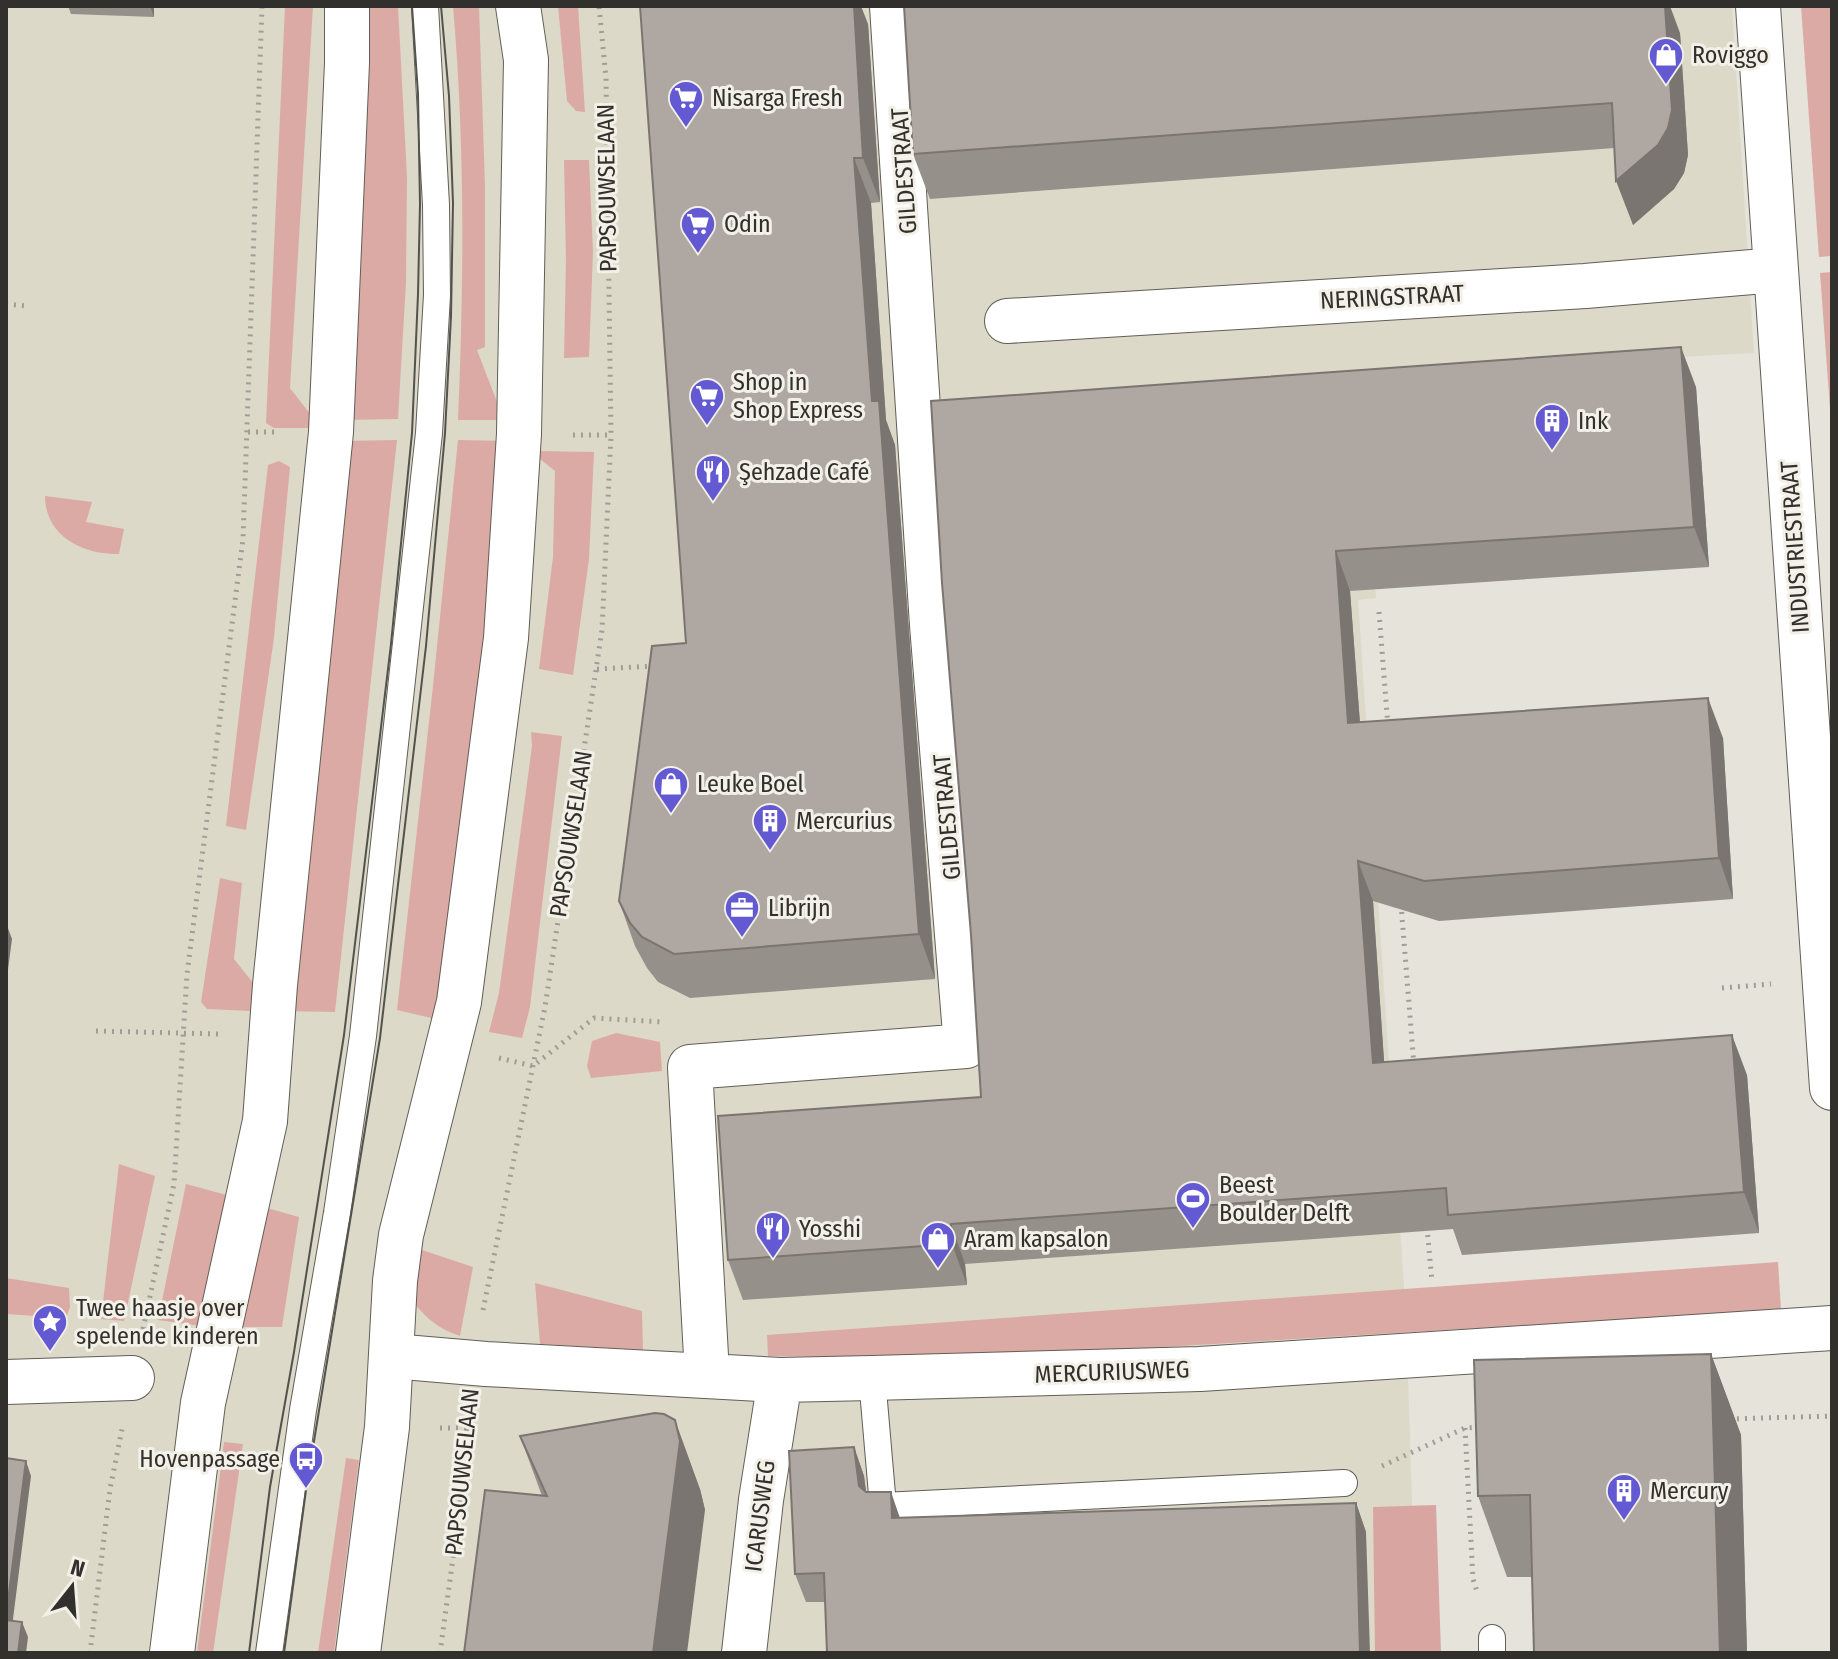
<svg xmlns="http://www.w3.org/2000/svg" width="1838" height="1659" font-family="'Fira Sans Condensed',sans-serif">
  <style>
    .built { fill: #dcd9c9 }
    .green { fill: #dcaaa5 }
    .forest { fill: #d9a5a0 }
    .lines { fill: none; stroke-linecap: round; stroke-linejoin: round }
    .lane-casing { stroke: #605e56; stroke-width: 28 }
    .street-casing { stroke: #605e56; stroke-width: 46 }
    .secondary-casing { stroke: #605e56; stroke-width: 46 }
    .path { stroke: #9f9e96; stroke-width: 5; stroke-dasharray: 2 6; stroke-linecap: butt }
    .lane { stroke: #fff; stroke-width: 26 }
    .street { stroke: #fff; stroke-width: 44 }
    .secondary { stroke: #fff; stroke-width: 44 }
    .tram { stroke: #53524d; stroke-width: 2 }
    .wall { fill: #96908a }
    .shaded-wall { fill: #7a7571 }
    .building { fill: #afa7a1; stroke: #7a7571; stroke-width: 2 }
    .labels { text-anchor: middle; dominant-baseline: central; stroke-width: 6; stroke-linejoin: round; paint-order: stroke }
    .poi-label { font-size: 24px; fill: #31302c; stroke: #f2f0e7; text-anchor: start }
    .street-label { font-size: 24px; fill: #31302c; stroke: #f2f0e7 }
  </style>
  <rect width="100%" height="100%" fill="#e5e3da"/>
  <path class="built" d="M6,6H1732L1754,353L1358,374L1376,598L1358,600L1406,1317L1417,1653H6Z"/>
  <path class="green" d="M285,6H313L290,388L314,419V428H274L266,423Z
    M363,6H398L407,177L406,282L398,419L343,420Z
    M453,6H479L485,186V347L477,350L504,420H458C464,281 465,144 453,6Z
    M558,6H578L585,112L576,111L567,101Z
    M1801,6H1832V256L1819,257Z
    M564,160H589L593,252L589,357L564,358L566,260Z
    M1832,272V436L1820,273Z
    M397,440L335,1012L283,1011L343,441Z
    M458,440L509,441L440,1020L397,1010L433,686Z
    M537,451L594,452L589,559L573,675L539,669L553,557L555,471L540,459Z
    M279,461L290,467L274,638L246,830L226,826L268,465Z
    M45,496L92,502L86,522L124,529L119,554C83,555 45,536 45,496Z
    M531,732L562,736L530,1007L522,1038L489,1032L499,993L532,746Z
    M220,878L242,883L234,959L254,984L250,1011L207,1009L201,1002Z
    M616,1033L660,1042L662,1071L591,1078L587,1066L592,1041Z
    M119,1164L155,1176L124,1321L101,1319Z
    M186,1184L234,1197L209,1327L158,1320Z
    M267,1208L299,1217L282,1327H237Z
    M416,1248L473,1267L460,1336C439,1329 427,1319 413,1302Z
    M1778,1262L1781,1310L1029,1355L933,1358L768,1356L767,1335Z
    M6,1278L69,1288L70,1307L66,1318L6,1314Z
    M535,1283L642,1311L643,1350L540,1344Z
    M224,1442L243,1444L213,1653H197Z
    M346,1458L359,1460L334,1653H318Z"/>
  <path class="forest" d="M1436,1505L1441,1653H1375L1373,1507Z"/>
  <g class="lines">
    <defs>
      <path id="lane" d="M872,1378L883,1506L1344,1483
        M1492,1638V1653
        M269,1653L303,1410L337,1213L363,1036L429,433L437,295L436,205L425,6"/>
      <path id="street" d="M1758,6L1832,1088
        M1007,321L1585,286L1776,270
        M392,1356L486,1364L780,1380L872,1378L1200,1369L1832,1328
        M707,1374L690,1067L966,1046L932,625L892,6
        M6,1382L132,1378
        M744,1653L761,1500L780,1380"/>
      <path id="secondary" d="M172,1653L203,1403L265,1121L275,985L331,432L347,63V6
        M358,1653L387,1427L395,1281L401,1235L459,1002L506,638L519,434L526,60L518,6"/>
    </defs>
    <use href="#lane" class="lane-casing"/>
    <use href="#street" class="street-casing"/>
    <use href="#secondary" class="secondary-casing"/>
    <path class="path" d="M6,304L27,306
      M248,432H279
      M573,435H611
      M1379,612L1388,727
      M597,669L656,666
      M1401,904L1414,1066
      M1722,988L1771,984
      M96,1031L219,1034
      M499,1058L533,1066L594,1018L663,1022
      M1427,1227L1432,1282
      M483,1310L545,1007L602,630L611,435L606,78L599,6
      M143,1329L174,1184L187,974L243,539L262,6
      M1729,1419L1832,1416
      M440,1428H467
      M1465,1428L1473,1579L1478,1595
      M1382,1466L1465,1428L1479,1427
      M90,1653L110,1489L122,1429
      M440,1653L462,1492L468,1415"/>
    <use href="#lane" class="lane"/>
    <use href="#street" class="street"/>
    <use href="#secondary" class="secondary"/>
    <path class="tram" d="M249,1653L270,1487L294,1352L344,1035L391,644L412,433L418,294L420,204L418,94L412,6
      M284,1653L306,1490L380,1038L426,646L445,433L451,316L453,203L449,96L441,6"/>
  </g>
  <path class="wall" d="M68,6H154V17L71,14Z
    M868,24L880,202L871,203L886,420L895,445L935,979L690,998L658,982L647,968L635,946L619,901L686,643Z
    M1680,33L1688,155L1684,173L1674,189L1633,225L1614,148L930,199L913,154Z
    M1696,387L1709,567L1350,591L1360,723L1723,738L1733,899L1439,921L1373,901L1384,1062L1747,1075L1759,1233L1462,1255L1453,1229L965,1264L967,1285L743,1300L728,1260L981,1097L971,935L942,583Z
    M1711,1354L1741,1435L1747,1653H1534L1532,1577H1507L1478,1496Z
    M520,1436L700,1489L705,1510L542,1496Z
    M854,1447L864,1476L866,1492L900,1518L1356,1503L1366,1532L825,1602H806L795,1574Z"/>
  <path class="shaded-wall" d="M150,6H154V17Z
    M854,6H861L868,24L880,202L863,158Z
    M1665,6H1670L1680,33L1688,155L1684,173L1674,189L1633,225L1616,181Z
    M854,158L871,203L886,420L895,445L935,979L919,934L872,401Z
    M1681,347L1696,387L1709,567L1694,527Z
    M1336,551L1350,591L1363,764L1348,723Z
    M1708,698L1723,738L1733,899L1719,858Z
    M1358,861L1373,901L1387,1103L1373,1063Z
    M6,923L12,939L6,985Z
    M1732,1035L1747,1075L1759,1233L1744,1192Z
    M951,1224L965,1264L967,1285L952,1244Z
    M1711,1354L1741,1435L1747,1653H1720Z
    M675,1420L700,1489L705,1510L687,1653H653Z
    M854,1447L864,1476L869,1514L859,1486Z
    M26,1461L31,1476L11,1635L6,1621V1616Z
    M891,1492L901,1521L892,1518Z
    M1356,1503L1366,1532L1370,1653H1360Z
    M22,1622L28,1637L26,1653H18Z"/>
  <path class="building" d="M640,6H854L863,158H854L872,401H879L919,934L674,954L642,937L630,923L619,901L652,646L686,643Z
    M904,6H1665L1672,110L1668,128L1658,145L1616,181L1612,103L913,154Z
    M1681,347L1694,527L1336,551L1348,723L1708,698L1719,858L1424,881L1358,861L1373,1063L1732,1035L1744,1192L1448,1215L1446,1188L951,1224L952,1244L728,1260L718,1116L981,1097L971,935L942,583L931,401Z
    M1711,1354L1720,1653H1534L1530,1495L1478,1496L1474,1360Z
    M655,1413L664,1414L675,1420L680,1441L653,1653H464L485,1490L547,1496L520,1436Z
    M854,1447L859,1486L866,1492H891L892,1518L1356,1503L1360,1653H827L824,1573L795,1574L789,1451Z
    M6,1458L26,1461L6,1616Z
    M6,1620L22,1622L18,1653H6Z"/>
  <defs>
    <symbol id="shop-pin" viewBox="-11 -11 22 30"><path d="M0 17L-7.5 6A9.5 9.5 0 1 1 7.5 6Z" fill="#635ad3" stroke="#f2f0e7"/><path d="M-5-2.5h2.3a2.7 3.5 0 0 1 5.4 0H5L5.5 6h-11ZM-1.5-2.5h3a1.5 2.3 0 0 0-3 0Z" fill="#fff"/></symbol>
    <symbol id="supermarket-pin" viewBox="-11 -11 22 30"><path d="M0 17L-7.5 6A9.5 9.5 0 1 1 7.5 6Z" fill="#635ad3" stroke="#f2f0e7"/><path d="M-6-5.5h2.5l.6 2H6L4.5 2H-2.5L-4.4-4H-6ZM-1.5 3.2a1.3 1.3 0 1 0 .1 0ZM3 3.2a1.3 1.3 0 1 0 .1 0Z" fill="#fff"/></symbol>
    <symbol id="building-pin" viewBox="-11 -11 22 30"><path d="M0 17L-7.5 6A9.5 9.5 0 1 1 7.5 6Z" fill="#635ad3" stroke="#f2f0e7"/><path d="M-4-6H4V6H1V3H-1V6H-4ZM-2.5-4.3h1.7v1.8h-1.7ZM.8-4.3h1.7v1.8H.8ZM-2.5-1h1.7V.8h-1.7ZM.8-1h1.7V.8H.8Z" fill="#fff"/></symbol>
    <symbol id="restaurant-pin" viewBox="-11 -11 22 30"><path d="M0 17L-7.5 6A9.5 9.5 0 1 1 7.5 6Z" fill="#635ad3" stroke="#f2f0e7"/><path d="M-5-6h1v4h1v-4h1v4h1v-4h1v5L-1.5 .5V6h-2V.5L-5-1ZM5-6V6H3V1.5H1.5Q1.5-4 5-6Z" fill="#fff"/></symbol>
    <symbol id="office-pin" viewBox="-11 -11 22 30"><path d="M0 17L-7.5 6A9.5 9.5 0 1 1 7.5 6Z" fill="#635ad3" stroke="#f2f0e7"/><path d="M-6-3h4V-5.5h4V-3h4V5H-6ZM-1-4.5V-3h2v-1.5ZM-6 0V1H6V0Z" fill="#fff"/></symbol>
    <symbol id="stadium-pin" viewBox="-11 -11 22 30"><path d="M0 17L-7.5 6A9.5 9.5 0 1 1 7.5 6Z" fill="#635ad3" stroke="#f2f0e7"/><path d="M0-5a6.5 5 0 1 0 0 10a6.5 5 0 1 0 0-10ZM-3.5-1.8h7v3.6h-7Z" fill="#fff"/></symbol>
    <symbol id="sight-pin" viewBox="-11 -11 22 30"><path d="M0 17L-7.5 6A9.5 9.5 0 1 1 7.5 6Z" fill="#635ad3" stroke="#f2f0e7"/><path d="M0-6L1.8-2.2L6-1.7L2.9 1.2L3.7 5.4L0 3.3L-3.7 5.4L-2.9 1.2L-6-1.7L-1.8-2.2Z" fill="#fff"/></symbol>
    <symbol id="bus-pin" viewBox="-11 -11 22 30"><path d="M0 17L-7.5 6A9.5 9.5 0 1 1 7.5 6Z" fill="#635ad3" stroke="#f2f0e7"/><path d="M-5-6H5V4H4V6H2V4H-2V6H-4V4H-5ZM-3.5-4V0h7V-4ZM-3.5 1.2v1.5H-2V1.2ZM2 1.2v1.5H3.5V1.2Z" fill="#fff"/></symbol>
  </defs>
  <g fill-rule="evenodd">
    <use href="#shop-pin" x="1646" y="35" width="40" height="54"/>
    <use href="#supermarket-pin" x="666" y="78" width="40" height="54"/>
    <use href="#supermarket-pin" x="678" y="204" width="40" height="54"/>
    <use href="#supermarket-pin" x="687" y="376" width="40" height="54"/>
    <use href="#building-pin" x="1532" y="401" width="40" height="54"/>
    <use href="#restaurant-pin" x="693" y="452" width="40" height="54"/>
    <use href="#shop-pin" x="651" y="764" width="40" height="54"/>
    <use href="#building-pin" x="750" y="801" width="40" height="54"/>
    <use href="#office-pin" x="722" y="888" width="40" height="54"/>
    <use href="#stadium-pin" x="1173" y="1179" width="40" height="54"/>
    <use href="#restaurant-pin" x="753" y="1209" width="40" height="54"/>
    <use href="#shop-pin" x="918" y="1219" width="40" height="54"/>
    <use href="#sight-pin" x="30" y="1302" width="40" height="54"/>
    <use href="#bus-pin" x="286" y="1439" width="40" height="54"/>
    <use href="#building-pin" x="1604" y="1471" width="40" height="54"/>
  </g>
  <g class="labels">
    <g class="poi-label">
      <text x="1692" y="55">Roviggo</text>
      <text x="712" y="98">Nisarga Fresh</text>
      <text x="724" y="224">Odin</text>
      <text x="733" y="382">Shop in<tspan x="733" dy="28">Shop Express</tspan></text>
      <text x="1578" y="421">Ink</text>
      <text x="739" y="472">Şehzade Café</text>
      <text x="697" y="784">Leuke Boel</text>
      <text x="796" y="821">Mercurius</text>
      <text x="768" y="908">Librijn</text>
      <text x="1219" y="1185">Beest<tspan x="1219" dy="28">Boulder Delft</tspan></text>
      <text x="799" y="1229">Yosshi</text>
      <text x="964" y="1239">Aram kapsalon</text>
      <text x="76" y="1308">Twee haasje over<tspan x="76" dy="28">spelende kinderen</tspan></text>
      <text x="280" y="1459" text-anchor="end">Hovenpassage</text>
      <text x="1650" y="1491">Mercury</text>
    </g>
    <g class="street-label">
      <text transform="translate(904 171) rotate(-94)">GILDESTRAAT</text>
      <text transform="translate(607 188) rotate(-91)">PAPSOUWSELAAN</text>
      <text transform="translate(1392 297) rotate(-3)">NERINGSTRAAT</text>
      <text transform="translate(1795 547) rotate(-94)">INDUSTRIESTRAAT</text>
      <text transform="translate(947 817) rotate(-95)">GILDESTRAAT</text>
      <text transform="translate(571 834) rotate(-81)">PAPSOUWSELAAN</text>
      <text transform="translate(1112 1372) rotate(-2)">MERCURIUSWEG</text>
      <text transform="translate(462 1472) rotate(-84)">PAPSOUWSELAAN</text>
      <text transform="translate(760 1516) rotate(-83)">ICARUSWEG</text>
    </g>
  </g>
  <rect width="1838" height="1659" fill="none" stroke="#31302c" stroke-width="16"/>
  <g transform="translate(72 1587) rotate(17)" stroke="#f2f0e7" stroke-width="6" paint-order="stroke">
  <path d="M0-6L14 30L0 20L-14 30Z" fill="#31302c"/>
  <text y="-12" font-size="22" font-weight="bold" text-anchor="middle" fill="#31302c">N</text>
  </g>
</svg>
